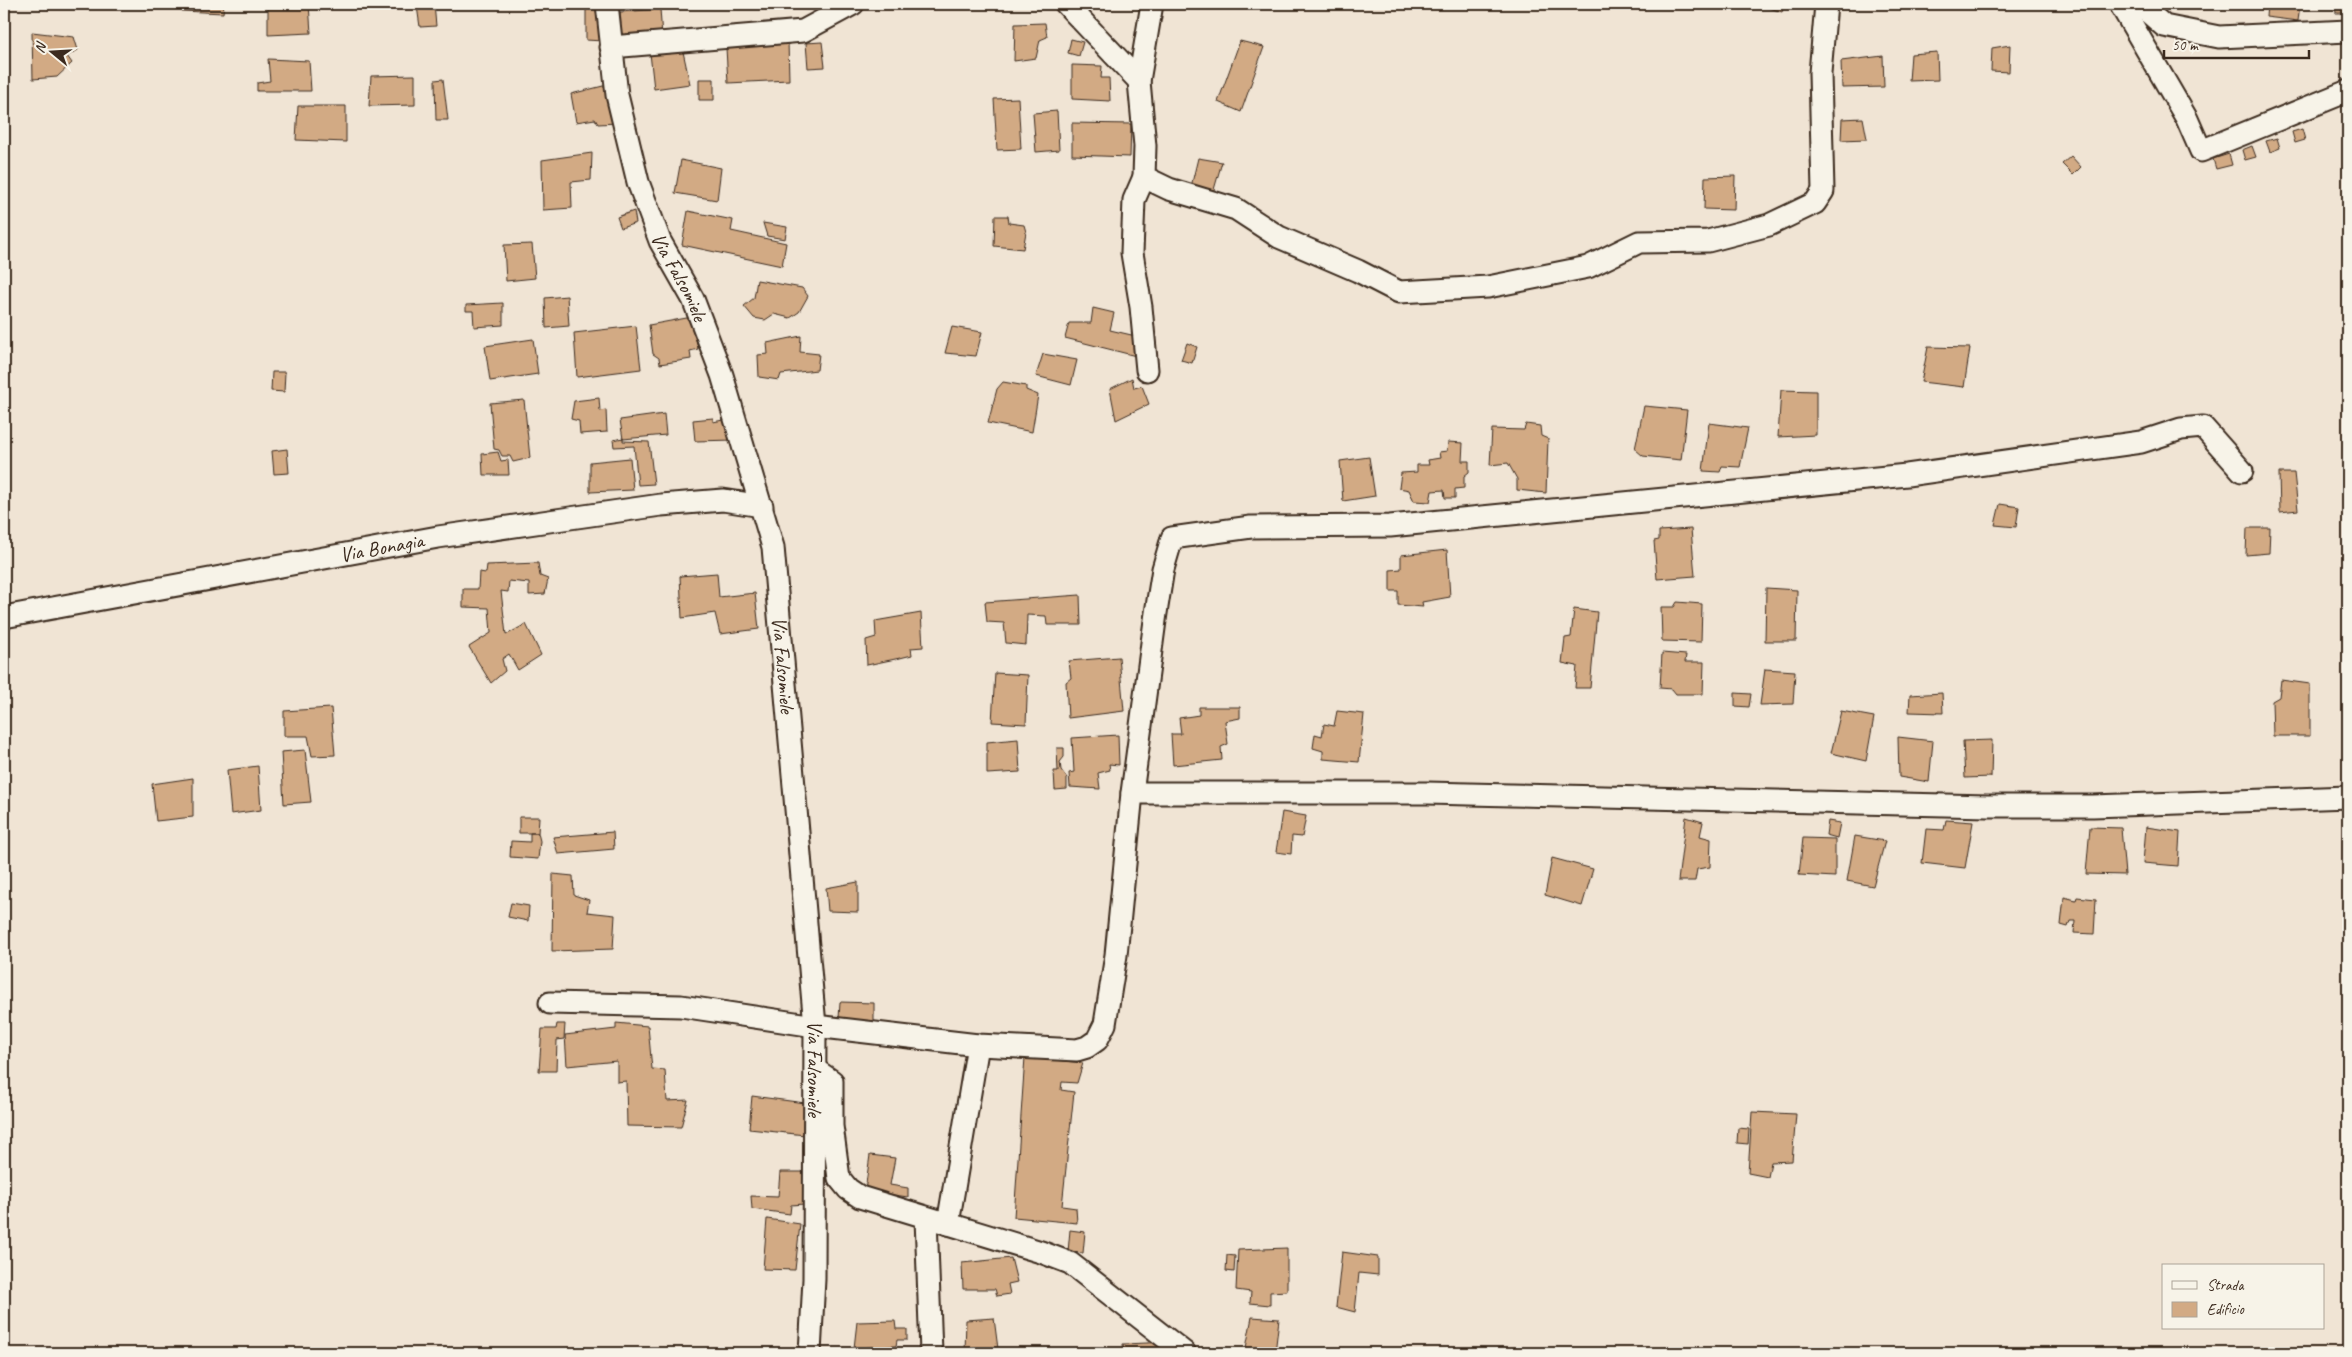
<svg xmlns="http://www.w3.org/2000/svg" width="2352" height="1357" font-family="Caveat,sans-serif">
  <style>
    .building { fill: #d2aa84; stroke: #3b2a1e }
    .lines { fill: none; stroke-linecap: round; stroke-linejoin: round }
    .minor-casing { stroke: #3b2a1e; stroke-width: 25 }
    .minor { stroke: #f7f3e8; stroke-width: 21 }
    .labels { text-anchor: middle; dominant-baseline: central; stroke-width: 4.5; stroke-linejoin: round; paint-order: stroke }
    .street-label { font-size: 21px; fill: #3b2a1e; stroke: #f7f3e8 }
  </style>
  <rect width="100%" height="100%" fill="#f0e4d4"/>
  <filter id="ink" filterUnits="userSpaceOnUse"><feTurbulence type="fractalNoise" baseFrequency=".02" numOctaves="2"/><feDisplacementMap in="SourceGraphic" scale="10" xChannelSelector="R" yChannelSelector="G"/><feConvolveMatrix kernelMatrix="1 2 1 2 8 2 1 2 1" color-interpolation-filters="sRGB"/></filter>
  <g filter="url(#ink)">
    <path class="building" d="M183,4H224L223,13L182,11Z
      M268,4H309L311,33L268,35Z
      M421,4H434L436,26L420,27L417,6Z
      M586,4H602L603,41L586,40Z
      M1757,4H1785L1782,12Z
      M2267,4H2300L2298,21L2266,17Z
      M2335,4H2348V13H2336Z
      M660,9L662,37L620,36V12Z
      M1045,23L1047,37L1040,40L1036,58L1014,61L1015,24Z
      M32,32L74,37L78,50L67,56L72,63L57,77L33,79Z
      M1071,39L1083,42L1079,56L1068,53Z
      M788,41L789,80L728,83L726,48Z
      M1240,41L1264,47L1241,112L1218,102Z
      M822,42L825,67L808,68L806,43Z
      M2010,45L2009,72L1991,71L1992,48Z
      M682,47L690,84L654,89L650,53Z
      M1937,52L1938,80L1909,81L1911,54Z
      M1883,56L1884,87L1842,88L1841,61Z
      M268,59L309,61L311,91H257V83L270,81Z
      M1072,65L1102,66L1101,78H1109L1110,101L1072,99Z
      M415,75V105L369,106L371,76Z
      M443,79L448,120H436L435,80Z
      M699,79H714V100H699Z
      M607,85L618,123L598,124L595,119L576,122L571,94Z
      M1018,98L1021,149L997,150L994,99Z
      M298,106H346V142L296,140Z
      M1057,111L1059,150L1036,152L1033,113Z
      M1863,118L1867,139L1841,140L1842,119Z
      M1072,123L1131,124L1130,157L1072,155Z
      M2302,129L2305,140L2295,143L2292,132Z
      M2277,138L2280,148L2270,152L2266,141Z
      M2252,146L2256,157L2245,160L2242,150Z
      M592,153L591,180L571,182L572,208L543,210L542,160Z
      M2229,154L2232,165L2216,169L2213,159Z
      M2071,156L2081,167L2073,175L2062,164Z
      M1198,158L1222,162L1213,193L1191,187Z
      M681,160L721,168L717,200L675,193Z
      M1735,176L1734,210L1704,209L1705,177Z
      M634,211L636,223L621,228L617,217Z
      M688,211L733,220L731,231L786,243L782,266L682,245Z
      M995,216H1008L1009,223L1024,225L1026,232L1023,249L994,246Z
      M763,223L787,227L785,239L767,236Z
      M532,244L535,278L506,281L504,245Z
      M757,280L802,288L808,296L799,312L790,318L774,314L765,320L754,318L744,306L754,298Z
      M567,296L569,326L546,328L545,298Z
      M503,303V325L474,327L473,311H466V305Z
      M1093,308L1114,313L1110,330L1140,337V357L1065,338L1069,323H1091Z
      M692,317L698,349L690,351L691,359L660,364L659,358L653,354L649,325Z
      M636,326L641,369L577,377L574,333Z
      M952,327L982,332L976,356L945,353Z
      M801,336L800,352L819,354L817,370L781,374L779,380L759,377L758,355L768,354L767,343Z
      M533,339L538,374L490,381L485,346Z
      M1187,343L1197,347L1192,363L1181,360Z
      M1928,347L1970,348L1964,387L1921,382Z
      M1043,354L1077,360L1071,385L1036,376Z
      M272,372H285L284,392L271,391Z
      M1132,378L1134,388L1142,386L1149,404L1116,420L1110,389Z
      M1003,382L1026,386V390L1038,395L1032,432L988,423L997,389Z
      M1781,390L1816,391V435L1778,437Z
      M599,398L600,411L606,410L607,432L580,434L579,421L571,419L574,401Z
      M524,400L530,458L513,462L510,456H502L499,450L494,449L490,403Z
      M1644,406L1687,410L1681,460L1643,456L1635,449Z
      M664,414L666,435L623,439L620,420Z
      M713,418V422L728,419L734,440L695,441L693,420Z
      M1709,423L1748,428L1740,467L1722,466L1720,472L1703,471Z
      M1526,424L1540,426L1541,436L1548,439L1546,493L1517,490V479L1508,463L1490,465L1492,429L1524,430Z
      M623,438V441L649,442L654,484L638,485L634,446L614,447L613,440Z
      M1448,442L1463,443L1462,461H1469V472L1464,476V488L1455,489V498H1445L1444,490L1432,491L1430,502L1414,501L1409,490L1399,488L1401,473L1417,472V465H1429L1428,460L1440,458L1439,452L1447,451Z
      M287,449L289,473L274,474L272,451Z
      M498,452L501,461L508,460L509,475H483L482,454Z
      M1369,457L1375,496L1343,501L1340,461Z
      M630,458L633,490L590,492V462Z
      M2279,473H2294L2298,510L2280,512Z
      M2000,504L2019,507L2016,527L1995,525Z
      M2247,528H2270L2269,553L2246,555Z
      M1691,529L1695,576L1657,579L1654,541L1659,540V531Z
      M1447,550L1450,597L1422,602L1423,607L1398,605V591H1390V570L1401,569V555Z
      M538,563L540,576L548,579L545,594L529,595V583L509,581L508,592L501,591L506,635L526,624L541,655L518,670L509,654L502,659L505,671L491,683L469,647L491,633L489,608L463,607V589H478L479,572L486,573L487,565Z
      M717,573L719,597L755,593L759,629L720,634L715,613L682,618L680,576Z
      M1766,588L1797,590L1796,641H1765Z
      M1080,595L1081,625H1047L1046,616L1027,615L1026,645L1006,643L1004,623L987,622L985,602Z
      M1677,602L1702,604L1701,642L1662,641L1661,607H1674Z
      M1574,609L1597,612L1590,688H1575L1577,666L1562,663L1565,638L1571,637Z
      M921,613L923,647L911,648L912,655L900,658L867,665L866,640L876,637L875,621Z
      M1662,653L1686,655L1685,662H1704L1703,694H1676L1672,689L1660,688Z
      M1119,657L1124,711L1068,718L1066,682L1071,678L1069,661Z
      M1765,669L1795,671L1793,704L1760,705Z
      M995,673L1028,675L1026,724L992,722Z
      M2281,680L2310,684V736H2273L2272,701L2279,697Z
      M1735,693L1751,694L1749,707L1735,706Z
      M1942,693L1943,713L1909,712L1910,695Z
      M1199,707H1240V718L1225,721L1228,744L1221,747L1222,760L1173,765L1171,734H1181L1179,718L1199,715Z
      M331,708L335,755L312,756L308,736H284V711Z
      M1337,711L1364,714L1359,762L1323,759V751L1313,748L1315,734L1322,736L1324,724L1334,726Z
      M1841,711L1874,717L1866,761L1831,753Z
      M1118,735L1119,765L1109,764L1110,770L1098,773L1100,789L1070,787L1069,773L1074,772L1072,738Z
      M1898,737L1933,741L1929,782L1899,777Z
      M1018,739L1020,772L987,774V742Z
      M1992,740L1991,777L1965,778L1963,741Z
      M1057,748H1064V757L1060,762L1061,770L1067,778V789L1055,790L1054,771H1058Z
      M305,750L311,802L284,804L281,752Z
      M258,766L261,810L231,814L227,770Z
      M193,778V817L156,821L152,784Z
      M1282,812L1306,816L1302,837L1292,836L1291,854L1276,852Z
      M519,817H539L538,833H519Z
      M1686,817L1703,822L1700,836L1711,839L1710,867L1697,869L1695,881H1678Z
      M1946,820L1973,822L1965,868L1922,863L1926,829L1944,830Z
      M1828,821L1840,823L1837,838L1826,835Z
      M2090,827L2121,828L2125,875L2086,874Z
      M2146,827L2180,832L2178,866L2143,863Z
      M613,832L614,849L558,854L553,837Z
      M530,833H538L540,841L538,859L510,857L511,841L530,842Z
      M1855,836L1885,841L1873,886L1847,881Z
      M1803,838L1835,839V877L1799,875Z
      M1552,858L1593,869L1582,906L1545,895Z
      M553,874L573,876L574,895L589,900L587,912L615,915L613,949L552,951Z
      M858,882V912L828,911L826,888Z
      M2064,897L2076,900L2077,897L2096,899L2094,934L2074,933L2075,921H2070L2068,927L2061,925Z
      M511,903L529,906L528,921L508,917Z
      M840,1002L874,1003V1025H858V1020L839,1019Z
      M616,1023L648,1026L652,1069L665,1070L667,1101L688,1100L681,1127L627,1126L626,1081L617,1082V1061L567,1066L565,1035L616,1029Z
      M557,1024H565L564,1039L557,1040L556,1071H539L542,1029H556Z
      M1025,1057L1083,1063L1077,1083L1062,1082L1061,1090L1074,1092L1062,1206L1076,1208L1077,1223L1014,1217Z
      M752,1096L805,1103V1135L749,1129Z
      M1752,1112L1796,1114L1792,1161L1771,1162L1768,1177L1748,1173Z
      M1738,1128L1749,1129L1748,1144L1737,1143Z
      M870,1155L895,1158L890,1185L908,1188V1197L865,1191Z
      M780,1172H807L804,1204L791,1205L790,1214L752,1209L751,1196L778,1197Z
      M767,1219L800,1224L795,1270L763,1269Z
      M1070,1230L1085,1232L1083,1253L1068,1252Z
      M1287,1248V1291L1270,1292V1305L1250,1303L1251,1292L1236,1290L1238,1250Z
      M1342,1252L1378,1257V1275L1359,1273L1355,1312L1336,1307Z
      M1227,1255L1235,1256L1234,1272L1226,1271Z
      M1011,1258L1017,1282L1008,1284L1010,1294L997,1296L995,1289H963L962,1263Z
      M1252,1317L1279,1319L1275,1353H1245Z
      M994,1318L998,1349L965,1352L966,1320Z
      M895,1321L896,1329H907V1340H897L896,1346L854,1348L857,1322Z
      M1171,1342L1170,1353H1124L1123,1344Z"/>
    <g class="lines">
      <defs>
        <g id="minor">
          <path id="s1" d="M607,4L617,95L638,182L660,241L693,299L722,375L773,547L815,1026L814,1279L810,1353"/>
          <path d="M1066,4L1139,81L1145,146L1144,177L1169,189L1236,209L1279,237L1358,271L1399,292L1488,287L1588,267L1639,242L1708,241L1769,225L1815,203L1823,191L1820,73L1826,4"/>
          <path d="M2120,4L2187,119L2201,151L2348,91"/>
          <path d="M2139,4L2164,26L2219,37L2348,31"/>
          <path d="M611,47L803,31L853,4"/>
          <path d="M1139,81L1152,4"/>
          <path d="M1144,177L1134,200L1132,253L1141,307L1147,370"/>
          <path id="s2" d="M4,617L438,537L556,520L661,505L723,500L762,506"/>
          <path d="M1132,793H1427L1988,806H2093L2348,797"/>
          <path d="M550,1003L681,1006L815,1026L978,1045L1077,1050L1087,1047L1097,1040L1105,1024L1116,955L1132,793L1156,613L1163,569L1172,538L1251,527L1390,526L1907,475L2141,442L2181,429L2203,427L2242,471"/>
          <path d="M816,1070L832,1081V1126L839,1178L848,1189L860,1197L1041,1252L1070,1263L1185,1353"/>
          <path d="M926,1218L931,1353"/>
          <path d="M948,1224L978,1045"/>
        </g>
      </defs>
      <use href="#minor" class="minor-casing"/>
      <use href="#minor" class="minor"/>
    </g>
  </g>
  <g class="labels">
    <g class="street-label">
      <text stroke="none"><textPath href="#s1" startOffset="285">Via Falsomiele</textPath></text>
      <text stroke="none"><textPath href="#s2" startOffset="384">Via Bonagia</textPath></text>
      <text stroke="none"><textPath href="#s1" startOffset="690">Via Falsomiele</textPath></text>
      <text stroke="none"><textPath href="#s1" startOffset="1095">Via Falsomiele</textPath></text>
    </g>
  </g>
  <rect width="2352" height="1357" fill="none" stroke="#f7f3e8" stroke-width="20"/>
  <rect x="10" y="10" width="2332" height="1337" fill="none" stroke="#3b2a1e" stroke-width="2" filter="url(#ink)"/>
  <rect x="2162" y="1264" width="162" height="65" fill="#f7f3e8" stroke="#aca397"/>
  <rect x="2172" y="1281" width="25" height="8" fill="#f7f3e8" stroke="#aca397"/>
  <text x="2207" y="1290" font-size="15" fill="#3b2a1e">Strada</text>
  <rect x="2172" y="1302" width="25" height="15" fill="#d2aa84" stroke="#aca397"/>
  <text x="2207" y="1314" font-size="15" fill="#3b2a1e">Edificio</text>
  <g transform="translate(52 52) rotate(288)" stroke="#f7f3e8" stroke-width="4" paint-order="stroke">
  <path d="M0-4L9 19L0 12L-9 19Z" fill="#3b2a1e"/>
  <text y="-8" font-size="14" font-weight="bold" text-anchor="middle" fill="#3b2a1e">N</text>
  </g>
  <path d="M2164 50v8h145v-8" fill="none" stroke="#3b2a1e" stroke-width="2.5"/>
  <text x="2172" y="50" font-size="15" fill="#3b2a1e" stroke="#f7f3e8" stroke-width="4" paint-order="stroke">50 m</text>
</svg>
